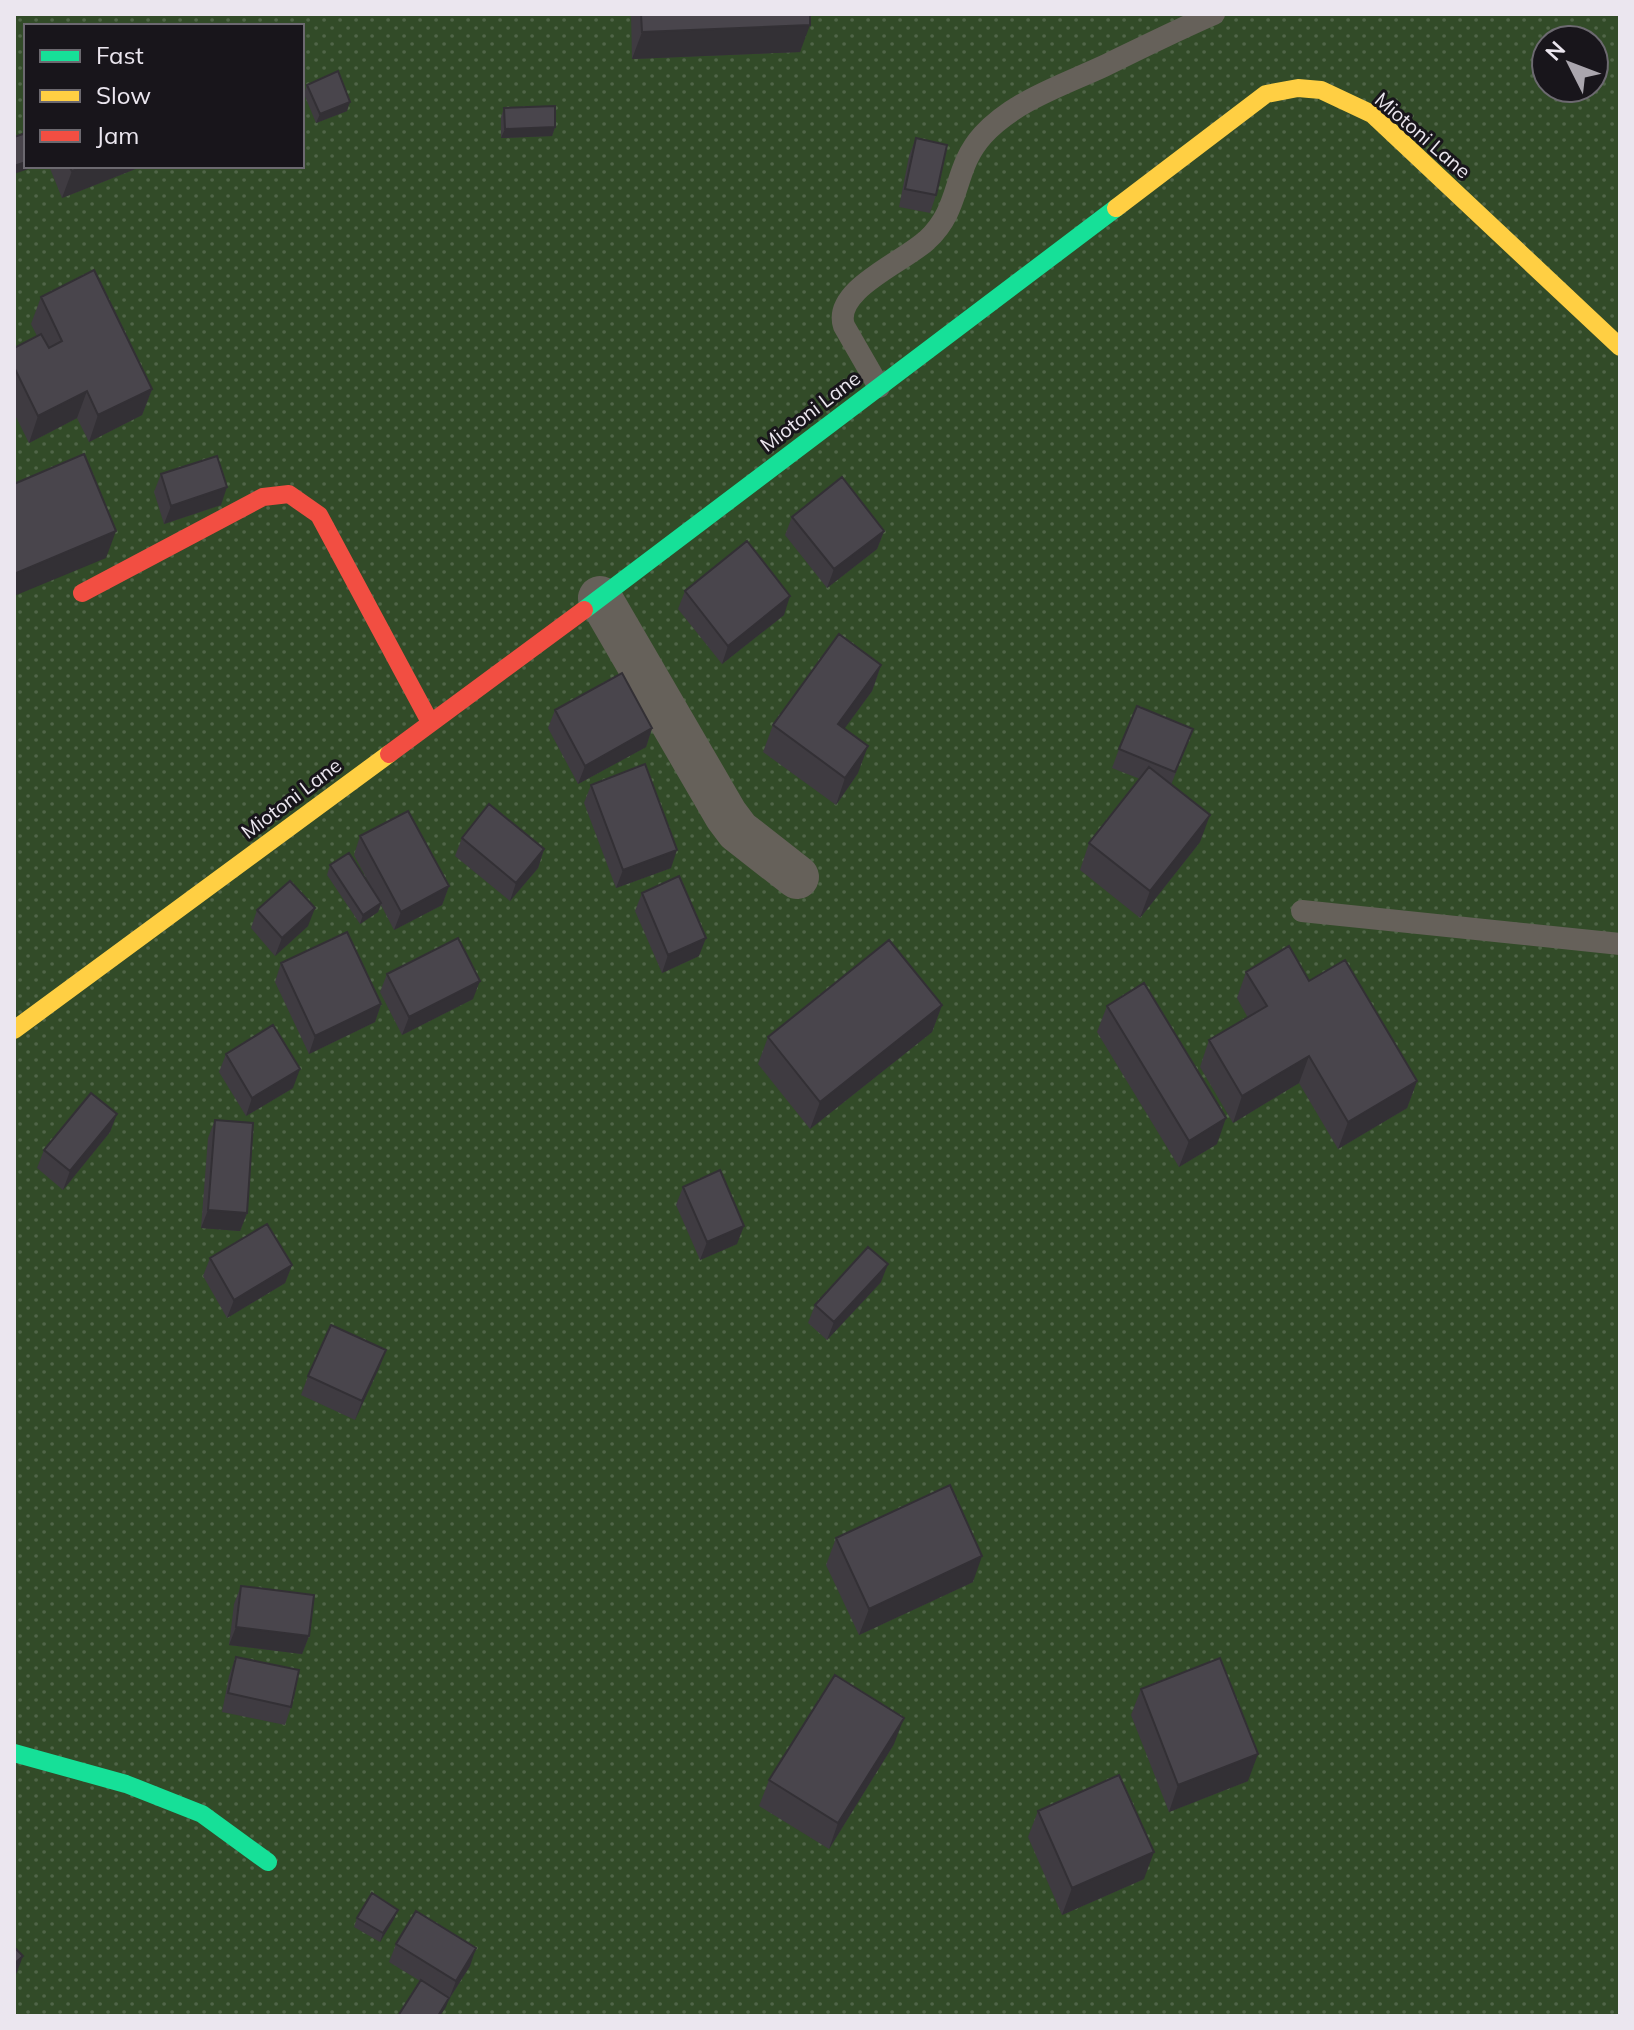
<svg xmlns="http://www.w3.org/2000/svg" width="1634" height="2030" font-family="Mulish,sans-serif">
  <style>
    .park { fill: url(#park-dots); fill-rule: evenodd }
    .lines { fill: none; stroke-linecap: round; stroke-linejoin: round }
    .lane { stroke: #66615a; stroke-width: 22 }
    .street { stroke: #66615a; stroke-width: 44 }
    .fast { stroke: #16e098; stroke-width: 18 }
    .slow { stroke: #ffcf43; stroke-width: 18 }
    .jam { stroke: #f24e42; stroke-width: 18 }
    .wall { fill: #3f3b41 }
    .shaded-wall { fill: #333035 }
    .building { fill: #49454c; stroke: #333035; stroke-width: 2 }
    .labels { text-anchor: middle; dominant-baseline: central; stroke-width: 6; stroke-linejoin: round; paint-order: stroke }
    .street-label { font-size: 20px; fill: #ebe6ef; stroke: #18151b }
  </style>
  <defs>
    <pattern id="park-dots" width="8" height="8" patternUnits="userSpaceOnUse" patternTransform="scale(2)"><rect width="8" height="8" fill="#324b28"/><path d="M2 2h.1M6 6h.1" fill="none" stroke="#506548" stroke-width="1.8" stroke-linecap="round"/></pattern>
  </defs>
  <rect width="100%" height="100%" fill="#312e35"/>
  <path class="park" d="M14,14H1620V2016H14ZM26,26H302V166H26ZM1546,40H1594V88H1546Z"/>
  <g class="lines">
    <path class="lane" d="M879,387L844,326C832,290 904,262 927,240C962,208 952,169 983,135C1014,101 1063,85 1104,66C1141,48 1177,30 1214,14
      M1302,911L1620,944"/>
    <path class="street" d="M600,598L726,815L738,831L797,877"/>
    <path class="fast" d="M584,610L1116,208
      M14,1753L126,1784L202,1814L268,1862"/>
    <path class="slow" d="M1116,208L1266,94L1298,88L1321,90L1372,114L1620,347
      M14,1030L389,754"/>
    <path class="jam" d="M82,593L263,497L289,494L319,515L430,722
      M389,754L584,610"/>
  </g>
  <path class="wall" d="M631,14H810L800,52L632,59Z
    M307,85L347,111L316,123L304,94Z
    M504,108L555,127L552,136L501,138V117Z
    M916,138L936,195L930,213L899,207L909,156Z
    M49,166H143L62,198Z
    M41,297L152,389L142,415L89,442L77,418L29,443L14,413V348L37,336L31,324Z
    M161,474L221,505L164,524L154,492Z
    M792,517L884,531L877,549L827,588L785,535Z
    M685,591L784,615L722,664L678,609Z
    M881,665L872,691L844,729L858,773L836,805L763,752L773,725Z
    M555,710L652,728L646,747L578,784L548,728Z
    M1193,729L1171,785L1200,842L1140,918L1080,870L1089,843L1140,779L1112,768L1119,749Z
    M591,785L671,868L616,888L584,803Z
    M360,836L449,886L442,905L394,930L381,905L378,912L360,924L327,875L330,865L372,889L354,855Z
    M462,838L544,849L538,868L510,901L455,856Z
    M642,893L699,956L662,973L635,911Z
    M257,910L308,926L275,956L251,928Z
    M281,963L381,1004L375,1022L309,1054L275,982Z
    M1246,972L1309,981L1417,1081L1407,1108L1338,1149L1299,1083L1233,1123L1200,1067L1209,1040L1248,1018L1237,998Z
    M387,974L473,999L402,1035L380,992Z
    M942,1005L932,1032L810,1129L758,1064L768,1037Z
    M1107,1006L1217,1144L1179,1167L1097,1032Z
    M226,1054L293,1088L246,1116L219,1072Z
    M215,1120L247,1213L240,1231L201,1228L208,1138Z
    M110,1132L63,1190L37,1168L44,1150Z
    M683,1187L737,1244L700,1260L676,1205Z
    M210,1258L292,1265L285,1283L227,1318L203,1276Z
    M881,1282L827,1340L808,1323L815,1305Z
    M386,1350L379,1368L355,1420L301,1395L308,1376Z
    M836,1538L973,1582L859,1635L826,1565Z
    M241,1586L309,1636L302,1654L229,1645L234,1604Z
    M236,1657L291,1707L285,1725L222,1712L229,1676Z
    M1141,1689L1248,1781L1169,1812L1131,1715Z
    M894,1744L829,1849L759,1806L769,1780Z
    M1038,1811L1144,1879L1062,1915L1028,1837Z
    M398,1910L394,1919L380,1942L354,1927L357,1918Z
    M396,1944L470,1966L449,1999L440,2016H398L420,1981L389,1962Z"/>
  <path class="shaded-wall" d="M810,25L800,52L632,59L642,32Z
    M350,102L347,111L316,123L320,114Z
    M555,127L552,136L501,138L505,129Z
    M26,162V166H37L14,174V166Z
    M85,166H143L62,198L72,171Z
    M152,389L142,415L89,442L98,415Z
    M87,391L77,418L29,443L38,416Z
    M227,487L221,505L164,524L171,506Z
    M116,531L106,558L14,596V574Z
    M884,531L877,549L827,588L834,569Z
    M790,596L784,615L722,664L728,646Z
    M881,665L872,691L828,751L838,724Z
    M652,728L646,747L578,784L585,766Z
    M868,746L858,773L836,805L845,778Z
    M1210,815L1200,842L1140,918L1150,891Z
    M544,849L538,868L510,901L516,883Z
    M677,850L671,868L616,888L623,870Z
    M449,886L442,905L394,930L401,912Z
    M381,903L378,912L360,924L363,915Z
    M315,908L308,926L275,956L282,938Z
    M706,938L699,956L662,973L668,955Z
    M480,981L473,999L402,1035L409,1017Z
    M381,1004L375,1022L309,1054L315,1036Z
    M942,1005L932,1032L810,1129L820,1102Z
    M1309,1056L1299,1083L1233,1123L1242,1096Z
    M300,1069L293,1088L246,1116L252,1098Z
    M1417,1081L1407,1108L1338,1149L1348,1122Z
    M117,1114L110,1132L63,1190L70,1171Z
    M1226,1118L1217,1144L1179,1167L1189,1141Z
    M208,1210L247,1213L240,1231L201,1228Z
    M744,1226L737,1244L700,1260L707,1242Z
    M888,1264L881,1282L827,1340L834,1322Z
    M292,1265L285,1283L227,1318L234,1300Z
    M386,1350L379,1368L355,1420L362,1401Z
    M982,1556L973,1582L859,1635L869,1609Z
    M236,1627L309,1636L302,1654L229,1645Z
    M904,1718L894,1744L829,1849L838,1823Z
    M1258,1754L1248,1781L1169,1812L1178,1785Z
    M1154,1852L1144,1879L1062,1915L1072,1888Z
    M398,1910L394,1919L380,1942L383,1933Z
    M476,1948L470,1966L449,1999L456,1981Z
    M23,1956L14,1980V1964Z
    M449,1998L446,2007L440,2016H438Z"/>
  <path class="building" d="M641,14H810V25L642,32Z
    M338,71L350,102L320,114L307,85Z
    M555,106V127L505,129L504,108Z
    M26,133V162L14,166V137Z
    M916,138L947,145L936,195L905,189Z
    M69,166H85L72,171Z
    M94,270L152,389L98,415L87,391L38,416L14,367V348L41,334L49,348L62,341L41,297Z
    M84,454L116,531L14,574V484Z
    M217,456L227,487L171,506L161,474Z
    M842,477L884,531L834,569L792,517Z
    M747,541L790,596L728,646L685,591Z
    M839,634L881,665L838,724L868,746L845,778L773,725Z
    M622,673L652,728L585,766L555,710Z
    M1137,706L1193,729L1175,772L1119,749Z
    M645,764L677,850L623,870L591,785Z
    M1149,767L1210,815L1150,891L1089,843Z
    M489,804L544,849L516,883L462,838Z
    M408,811L449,886L401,912L360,836Z
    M349,853L381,903L363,915L330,865Z
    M679,876L706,938L668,955L642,893Z
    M290,881L315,908L282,938L257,910Z
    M347,932L381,1004L315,1036L281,963Z
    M458,938L480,981L409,1017L387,974Z
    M889,940L942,1005L820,1102L768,1037Z
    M1289,946L1309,981L1345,960L1417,1081L1348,1122L1309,1056L1242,1096L1209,1040L1267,1006L1246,972Z
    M1144,983L1226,1118L1189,1141L1107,1006Z
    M273,1025L300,1069L252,1098L226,1054Z
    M91,1093L117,1114L70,1171L44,1150Z
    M215,1120L253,1123L247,1213L208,1210Z
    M720,1170L744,1226L707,1242L683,1187Z
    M267,1224L292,1265L234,1300L210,1258Z
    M868,1247L888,1264L834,1322L815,1305Z
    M331,1325L386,1350L362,1401L308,1376Z
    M950,1485L982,1556L869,1609L836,1538Z
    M241,1586L314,1595L309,1636L236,1627Z
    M236,1657L299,1670L291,1707L228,1693Z
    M1220,1658L1258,1754L1178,1785L1141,1689Z
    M835,1675L904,1718L838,1823L769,1780Z
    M1119,1775L1154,1852L1072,1888L1038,1811Z
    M372,1893L398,1910L383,1933L357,1918Z
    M416,1911L476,1948L456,1981L396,1944Z
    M14,1947L23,1956L14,1964Z
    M421,1980L449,1998L438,2016H398Z"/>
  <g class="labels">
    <g class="street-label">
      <text transform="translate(1423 135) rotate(41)">Miotoni Lane</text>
      <text transform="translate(810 411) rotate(-37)">Miotoni Lane</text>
      <text transform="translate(291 798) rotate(-37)">Miotoni Lane</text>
    </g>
  </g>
  <rect width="1634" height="2030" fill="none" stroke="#ebe6ef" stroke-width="32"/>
  <rect x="24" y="24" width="280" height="144" fill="#18151b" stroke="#6c6970" stroke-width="2"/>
  <rect x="40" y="50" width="40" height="12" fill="#16e098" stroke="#6c6970" stroke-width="2"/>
  <text x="96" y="64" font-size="24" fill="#ebe6ef">Fast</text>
  <rect x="40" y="90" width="40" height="12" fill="#ffcf43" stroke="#6c6970" stroke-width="2"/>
  <text x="96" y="104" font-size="24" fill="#ebe6ef">Slow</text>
  <rect x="40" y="130" width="40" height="12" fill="#f24e42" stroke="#6c6970" stroke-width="2"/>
  <text x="96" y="144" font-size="24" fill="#ebe6ef">Jam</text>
  <g transform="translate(1570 64) rotate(312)"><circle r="38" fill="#18151b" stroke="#6c6970" stroke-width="2"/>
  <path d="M0-6L14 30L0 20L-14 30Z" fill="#aaa6ae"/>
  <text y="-12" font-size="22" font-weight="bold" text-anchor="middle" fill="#ebe6ef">N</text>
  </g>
</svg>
